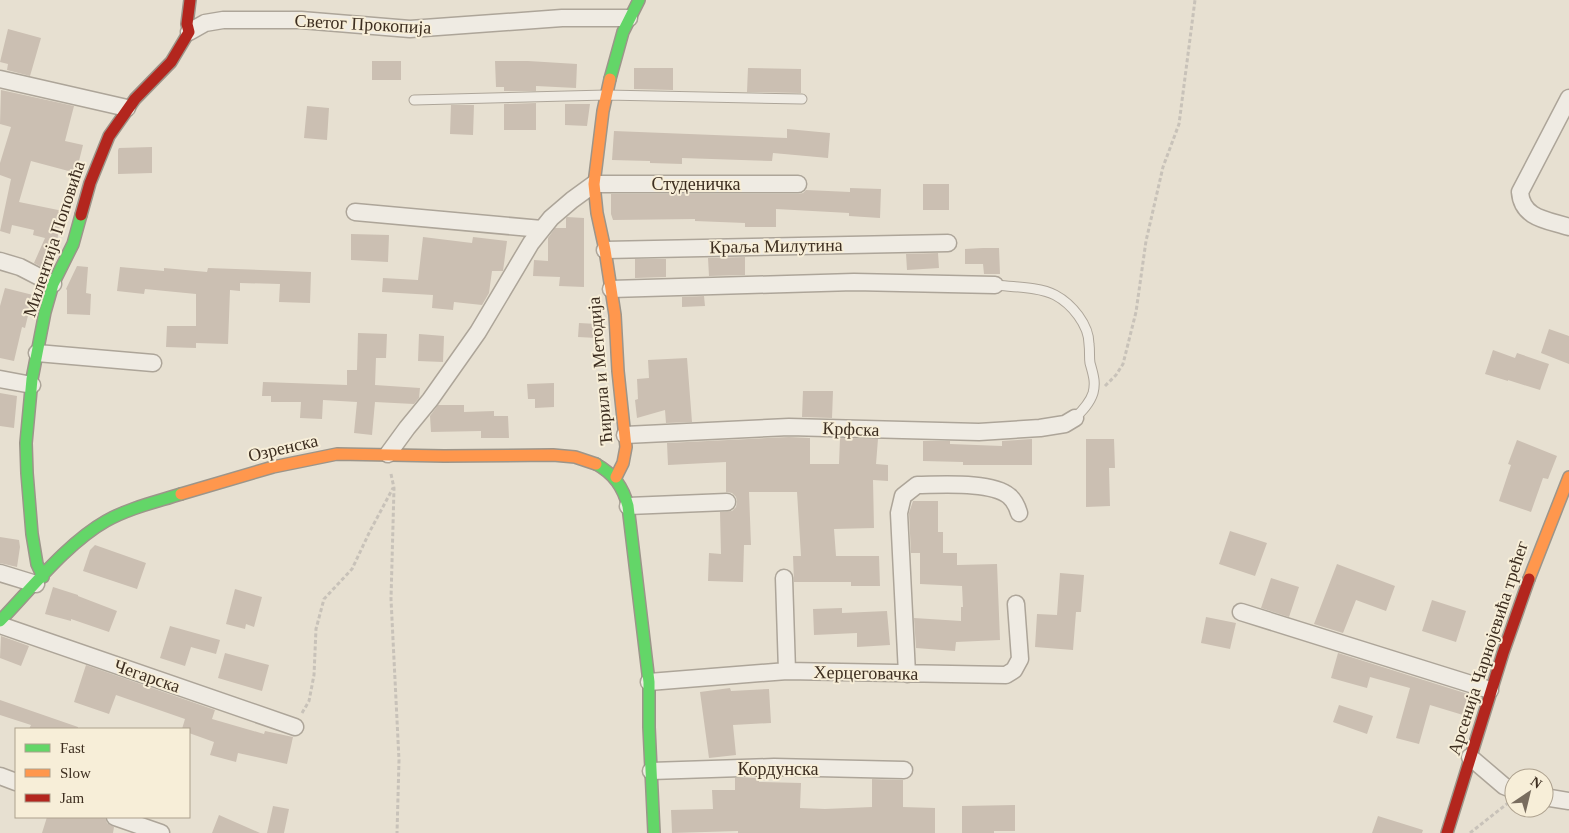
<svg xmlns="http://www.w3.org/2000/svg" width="1569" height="833" font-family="'Times New Roman',serif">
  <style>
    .building { fill: #cbbfb2 }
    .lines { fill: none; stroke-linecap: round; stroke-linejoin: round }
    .lane-casing { stroke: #ada599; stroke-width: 11 }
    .street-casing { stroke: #ada599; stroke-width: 19 }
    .fast-casing { stroke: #9c958a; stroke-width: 14 }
    .slow-casing { stroke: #9c958a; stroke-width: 14 }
    .jam-casing { stroke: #9c958a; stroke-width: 14 }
    .path { stroke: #c8c2b9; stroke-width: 3; stroke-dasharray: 4 2.5; stroke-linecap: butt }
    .lane { stroke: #efebe3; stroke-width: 9 }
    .street { stroke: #efebe3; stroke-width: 16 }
    .fast { stroke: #63d668; stroke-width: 11 }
    .slow { stroke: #ff974d; stroke-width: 11 }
    .jam { stroke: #b3261e; stroke-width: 11 }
    .labels { text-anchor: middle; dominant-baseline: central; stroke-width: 4; stroke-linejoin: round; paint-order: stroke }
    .street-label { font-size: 18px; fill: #3d2e20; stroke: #f7eed8 }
  </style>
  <rect width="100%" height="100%" fill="#e7e0d1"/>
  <path class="building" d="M8,29L41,38L30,76L7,70L8,64L0,62Z
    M372,61H401V80H372Z
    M495,61H528L577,64L576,88L536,86V91H504V87H496Z
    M634,68H673V90L634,89Z
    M748,68L801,69V93L747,92Z
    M1,90L74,106L65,141L83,145L76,173L31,161L19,202L63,211L55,250L45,269L34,263L45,238L33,235L34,230L12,225L10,234L0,231L11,179L0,175V163L11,127L0,124Z
    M536,103V130H504V104Z
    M565,104H590L587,126L565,125Z
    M451,105H474L473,135L450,134Z
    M307,106L329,108L327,140L304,138Z
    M787,129L830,133L828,158L773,153L772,161L682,158V164L650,163V161L612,160L614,131L787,138Z
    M152,147V173L118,174V150L119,148Z
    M923,184H949V210H923Z
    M850,188L881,189L880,218L849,216V213L776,209V227H745V223L695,221V219L613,220L611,214V194H798L803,193L806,190L850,192Z
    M567,217L584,218V287L559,286L560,277L533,276L534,260L548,261V238L555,228H566V218Z
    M351,234L389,235L388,262L351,260Z
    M423,237L472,243L473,237L507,241L503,271H492L489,293L482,305L454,302L453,310L432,308L433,295L382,292L383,278L418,280Z
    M983,248H999L1000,274H984L983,264H965V249Z
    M938,253L939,268L907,270L906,254Z
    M745,257V275L709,276L708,258Z
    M635,259H666V277L635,278Z
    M77,266L88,267L86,293L91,294L90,315L67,314V290L66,289Z
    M120,267L164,271V268L207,272L208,268L311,272L310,303L279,302L280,284L240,283V291L230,290L228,344L196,343V348L166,347L167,326H196V294L145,289L144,294L117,291Z
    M5,288L33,295L25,328L22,327L14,361L0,358V306Z
    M704,296L705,306L682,307V297Z
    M579,323L597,324V338L578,337Z
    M1549,329L1569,336V364L1541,353Z
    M358,333L387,334L386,358H376L375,385L420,388L419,398L414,404L375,402L372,435L354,433L357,402L323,400L322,419L300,418L301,402H271V396H262L263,382L347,385V370H357Z
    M419,334L444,336L443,362L418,361Z
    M1493,350L1515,358L1517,353L1549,364L1540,390L1508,380V381L1485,374Z
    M687,358L692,422L666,423L665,410L637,418L635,400L638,399L637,379L649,378L648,360Z
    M554,383V407L535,408V399H528L527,384Z
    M803,391H833L832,418L802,417Z
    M0,393L17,396L14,428L0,426Z
    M438,405H464V412L494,411V416H508L509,438H481V431L431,432L430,416Z
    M789,437L810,438V464H839L840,438L878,439L876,464L888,465V481L873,480L874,528L834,529L836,556H879L880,586H851V582H794L793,556H801L797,492H749L751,545H744L743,582L708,581L709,553L721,554L720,512L732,511L736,507L737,502L736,497L732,493L726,492V462L668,465L667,443Z
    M1032,439V465H963V462L923,461V441H950V444L1002,446V441Z
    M1086,439H1114L1115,468H1109L1110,506L1086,507Z
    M1517,440L1557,456L1548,479L1543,478L1531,512L1499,501L1511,465L1508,464Z
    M913,501H938V532H943V553H957V565L997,564L1000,640L956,642L955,651L916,648L914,618L961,621V607H963L962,586L920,584V553H911L909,513Z
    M1230,531L1267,543L1255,576L1219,564Z
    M0,537L19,540L20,547L17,567L0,563Z
    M95,545L146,563L137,589L83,571L90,550Z
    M1337,564L1395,586L1386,611L1356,600L1343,633L1314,624Z
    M1060,573L1084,575L1081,612H1076L1073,650L1035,647L1037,614L1057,615Z
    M1271,578L1299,587L1289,617L1261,608Z
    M53,587L78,595V596L117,611L109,632L71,619V621L45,614Z
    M235,589L262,597L254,627L246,624L245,629L226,624Z
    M1432,600L1466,611L1456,642L1422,631Z
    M842,608V613L887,611L890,645L857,647V633L814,635L813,609Z
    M1206,617L1236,623L1230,649L1201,643Z
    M170,626L220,640L216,654L191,647L185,666L160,658Z
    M1,636L29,646L21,666L0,658Z
    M225,653L269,665L262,691L218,678Z
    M1338,653L1468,694L1463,715L1430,705L1419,744L1396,738L1410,688L1370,677L1367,688L1331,678Z
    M86,665L215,710L212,719L264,734L265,731L293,737L287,764L238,753L236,762L210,755L214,742L189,733V729H182L185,719L116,695L109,714L74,702Z
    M730,688L731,691L769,689L771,723L733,725L736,755L709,758L700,692Z
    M0,700L78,727V729H29L31,725L0,715Z
    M1339,705L1373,716L1367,734L1333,722Z
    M735,778H759V782L801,783L800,808L825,809L872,807V779L903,780V807L935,808V833H738V831L672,833L671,810L713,809L712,790H735Z
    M1015,805V831H994V833H962V806Z
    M273,806L289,809L284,833H267Z
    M219,815L260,833H212Z
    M1378,816L1423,830L1422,833H1372Z
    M47,817H105L107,823L114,827L113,833H42Z"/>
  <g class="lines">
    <defs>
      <path id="lane" d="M414,100L606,95L802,99
        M995,285C1013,287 1040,287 1055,295C1072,304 1089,325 1089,344C1090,351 1089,357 1090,363C1093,374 1096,382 1093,393C1090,403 1082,411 1075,418"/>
      <path id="street" d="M189,32L205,23L223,20H301L410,29L562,18H629
        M0,79L127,108
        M1569,98L1520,192C1522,219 1548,220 1569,227
        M355,212L542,229
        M605,250L948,243
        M0,261L20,267L53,284
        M611,289L854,282L995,285
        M37,353L153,363
        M0,379L32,385
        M625,435L789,427L979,432L1040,428L1065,424L1075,418
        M388,454L407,428L430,400L478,332L531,243L551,218L572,200L594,184H798
        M628,506L727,502
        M0,573L36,584
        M784,578L787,671
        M1241,612L1490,690
        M0,625L295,727
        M907,674L899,513L903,496L917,485C939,485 992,481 1009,496C1014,500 1017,506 1019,513
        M649,682L787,671L1006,675L1014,670L1020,659L1016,604
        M1470,757L1504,786L1514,790
        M651,771L774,767L904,770
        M0,776L16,782
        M1544,797L1569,801
        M115,817L161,833"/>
      <path id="fast" d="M610,79L623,32L639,0
        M596,464C614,474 623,487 628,506L649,682V727L654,833
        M43,577L37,564L32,534L27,473L26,443L32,379L45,312L53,284L73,244L81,215
        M0,621C31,589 67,543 106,521C129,508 156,502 181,494"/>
      <path id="slow" d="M610,79L603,111L594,184L597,213L605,250L615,315L618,371L626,447L623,463L616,477
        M181,494L273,467L337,454L444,456L553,455L575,457L596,464
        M1529,579L1569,477"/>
      <path id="jam" d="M81,215L90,183L109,136L135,99L171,62L189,32L187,24L190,0
        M1447,833L1503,653L1529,579"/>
    </defs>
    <use href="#lane" class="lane-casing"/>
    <use href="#street" class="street-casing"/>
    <use href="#fast" class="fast-casing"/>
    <use href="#slow" class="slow-casing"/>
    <use href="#jam" class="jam-casing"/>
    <path class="path" d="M1105,386L1116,375L1123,364L1136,312L1146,241L1163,167L1179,124L1195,0
      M391,474L394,488L391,599L399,760L397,833
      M302,713L309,701L314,675L316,629L324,599L352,569L370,531L393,488
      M1470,833L1508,803"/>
    <use href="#lane" class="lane"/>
    <use href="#street" class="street"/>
    <use href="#fast" class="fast"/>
    <use href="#slow" class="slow"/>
    <use href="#jam" class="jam"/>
  </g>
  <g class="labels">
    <g class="street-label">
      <text transform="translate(363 24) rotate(3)">Светог Прокопија</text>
      <text x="696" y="184">Студеничка</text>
      <text transform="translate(54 239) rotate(-72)">Милентија Поповића</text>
      <text transform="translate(776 246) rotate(-1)">Краља Милутина</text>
      <text transform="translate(600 371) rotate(-95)">Ћирила и Методија</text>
      <text transform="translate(851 429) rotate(2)">Крфска</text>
      <text transform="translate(283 448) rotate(-13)">Озренска</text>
      <text transform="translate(1488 648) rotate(-72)">Арсенија Чарнојевића трећег</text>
      <text transform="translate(866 673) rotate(1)">Херцеговачка</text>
      <text transform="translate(147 676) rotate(19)">Чегарска</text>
      <text x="778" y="769">Кордунска</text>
    </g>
  </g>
  <rect x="15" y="728" width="175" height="90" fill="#f7eed8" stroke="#ada18e"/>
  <rect x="25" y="744" width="25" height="8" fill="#63d668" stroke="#ada18e"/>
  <text x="60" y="753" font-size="15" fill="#3d2e20">Fast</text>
  <rect x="25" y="769" width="25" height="8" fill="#ff974d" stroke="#ada18e"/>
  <text x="60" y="778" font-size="15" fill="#3d2e20">Slow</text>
  <rect x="25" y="794" width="25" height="8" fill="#b3261e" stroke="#ada18e"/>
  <text x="60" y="803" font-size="15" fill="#3d2e20">Jam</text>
  <g transform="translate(1529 793) rotate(35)"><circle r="24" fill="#f7eed8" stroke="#ada18e"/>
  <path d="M0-4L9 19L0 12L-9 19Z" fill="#786c5e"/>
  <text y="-8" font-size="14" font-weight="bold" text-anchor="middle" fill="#3d2e20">N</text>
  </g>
</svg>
